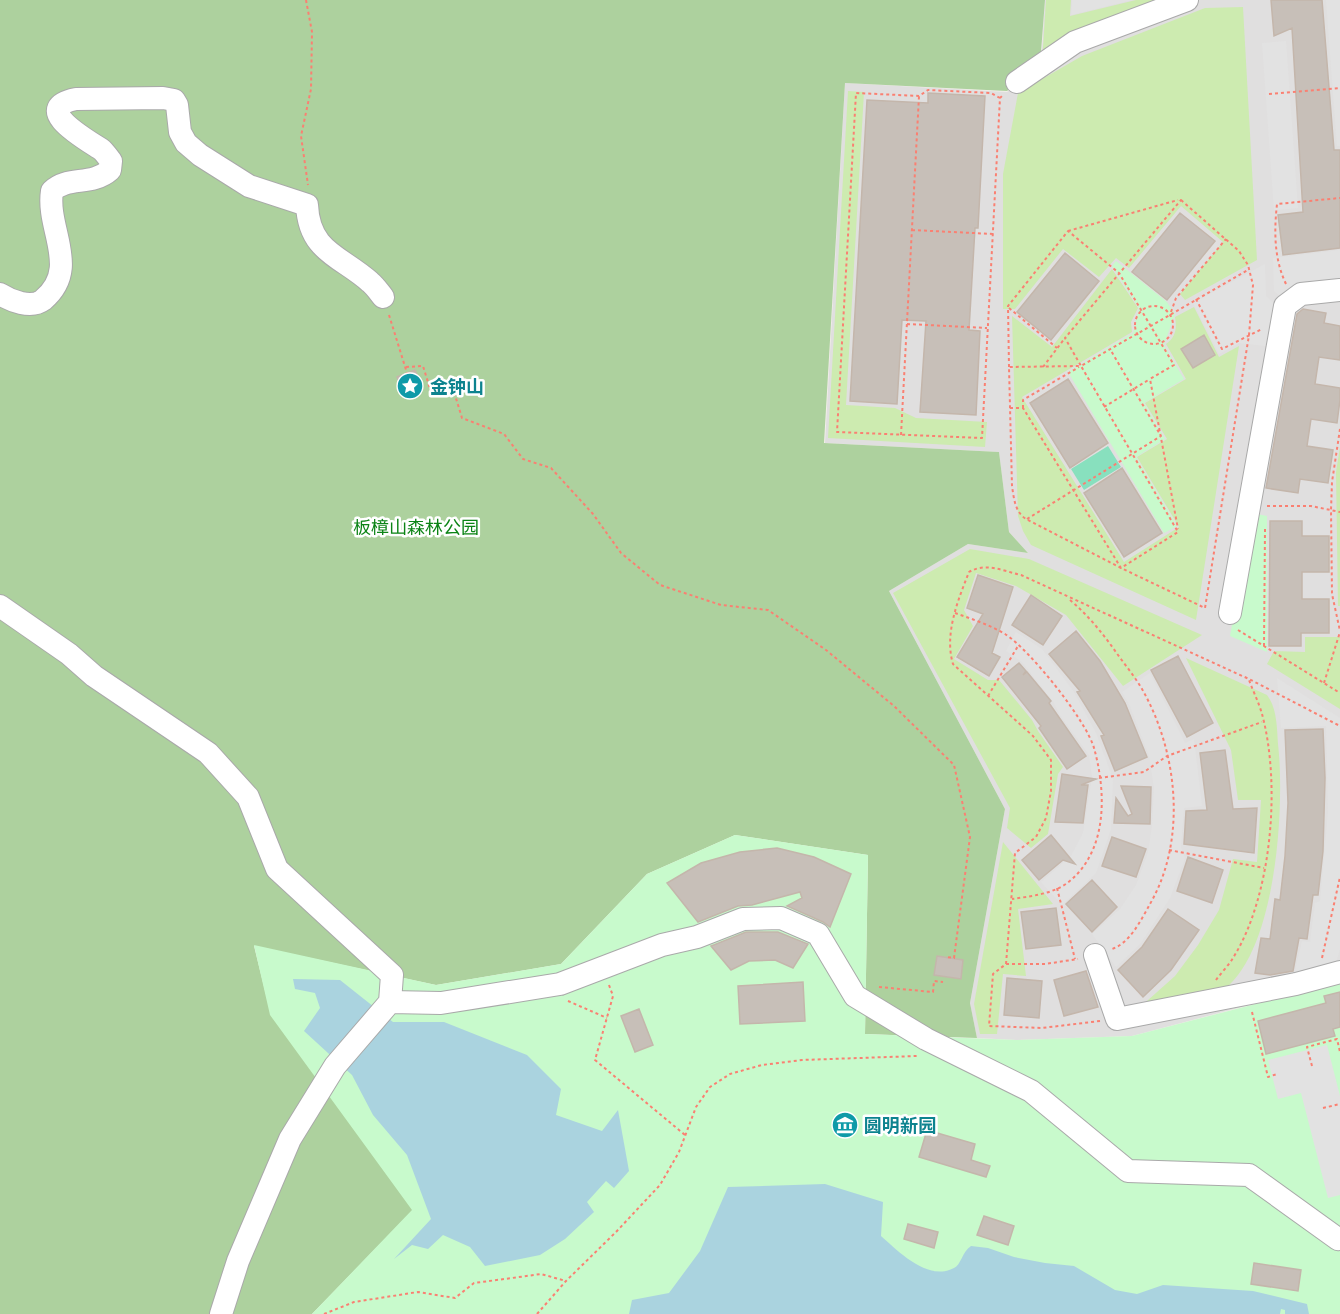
<svg xmlns="http://www.w3.org/2000/svg" width="1340" height="1314" font-family="'Asap Condensed','Noto Sans SC',sans-serif">
  <style>
    .residential { fill: #e0dfdf }
    .grass { fill: #cdebb0 }
    .forest { fill: #add19e }
    .park { fill: #c8facc }
    .pitch { fill: #88e0be }
    .parking { fill: #e2e2e2 }
    .water { fill: #aad3df }
    .building { fill: #c7bfb8; stroke: #c4b6ab; stroke-width: 1.5 }
    .lines { fill: none; stroke-linecap: round; stroke-linejoin: round }
    .minor-casing { stroke: #a9a9a9; stroke-width: 24 }
    .path { stroke: #fa8072; stroke-width: 2; stroke-dasharray: 3 3; stroke-linecap: butt }
    .minor { stroke: #fff; stroke-width: 22 }
    .labels { text-anchor: middle; dominant-baseline: central; stroke-width: 5; stroke-linejoin: round; paint-order: stroke }
    .culture-label { font-size: 18px; font-weight: bold; fill: #0d838f; stroke: #fff; text-anchor: start }
    .park-label { font-size: 18px; fill: #0c8416; stroke: #fff }
  </style>
  <rect width="100%" height="100%" fill="#f2efe9"/>
  <path class="residential" d="M1045,0H1340V981L1132,1036L1017,1040L977,1038L970,1003L1005,809L889,591L968,544L1028,553L1009,532L999,452L825,443L845,83L1007,92L1041,65Z"/>
  <path class="grass" d="M1046,0H1071L1070,16L1136,0H1155L1042,63Z
    M1243,7L1257,260L1185,300L1180,294L1223,242L1181,206L1129,268L1116,258L1099,277L1063,249L1015,309H1003V174L1018,93L1082,56L1205,8Z
    M848,91L864,92L846,405L895,408L916,418L987,422L985,447L828,438Z
    M1112,269L1138,308L1131,322L1132,332L1022,397L1124,562L1179,527L1137,457L1167,439L1145,403L1186,379L1166,344C1176,337 1177,328 1175,317L1194,307L1219,357L1239,346L1196,620L1031,545L1023,531L1018,516L1012,316L1052,347Z
    M1340,447V606H1338L1336,472Z
    M970,549L1029,559L1202,635L1123,686L1066,615L1016,586L976,573L964,610L973,626L954,659L988,680H999L1032,720L1038,731L1063,767L1058,774L1048,834L1031,848L1007,828L1010,808L893,593Z
    M1305,637H1340V709L1267,664L1274,651L1305,652Z
    M1186,658L1267,695C1277,708 1277,728 1278,744C1285,805 1277,957 1219,993C1213,997 1203,997 1196,998C1177,1002 1157,1005 1138,1009L1175,976L1198,945L1219,910L1233,859L1257,862L1261,800H1238L1231,750Z
    M1003,842L1053,904L1018,909L1026,976L1003,974L997,1034H980L974,1004Z"/>
  <path class="forest" d="M0,0H1045L1040,65L1007,91L845,83L824,443L999,452L1009,532L1028,553L968,544L889,591L1005,809L970,1003L977,1038L865,1034L868,855L735,835L647,874L561,964L436,985L254,946L271,1015L413,1210L312,1314H0Z"/>
  <path class="park" d="M1116,261L1167,302L1175,314L1164,345L1184,379L1144,403L1165,439L1136,457L1177,526L1164,533L1068,372L1133,333L1139,308L1112,266Z
    M1252,513L1267,516V652L1230,636Z
    M735,835L868,855L865,1034L1017,1040L1132,1036L1340,982V1314H312L412,1210L270,1015L254,945L436,985L561,964L647,874Z"/>
  <path class="pitch" d="M1108,446L1121,467L1084,490L1071,469Z"/>
  <path class="parking" d="M1072,0H1132L1071,15Z
    M1326,0H1340V146H1337Z
    M1286,41L1298,208L1274,210L1262,43Z
    M1340,250V282L1285,300L1274,291L1273,258Z
    M1265,264L1266,296L1282,310L1274,347L1239,343L1219,354L1193,303Z
    M1016,632L1042,649L1074,692L1096,733L1113,779L1111,829L1096,873L1062,905L1041,882L1071,856L1083,833L1092,777L1089,755L1060,715L1054,703L1022,662L1006,651Z
    M1150,673L1185,743L1194,739L1202,806L1184,808L1181,847L1185,858L1170,898L1141,943L1116,967L1092,934L1120,909L1136,885L1148,852L1152,826L1154,788L1149,756L1130,706L1122,692Z
    M1277,678L1340,718V949L1334,970L1293,979L1302,941L1310,942L1315,903L1320,901L1328,812L1326,726L1281,728Z
    M1327,1045L1340,1096V1195L1328,1198L1301,1093L1278,1099L1268,1060Z"/>
  <path class="water" d="M293,979L340,980L393,1022H444L527,1055L561,1089L556,1115L602,1131L618,1110L629,1171L614,1188L606,1181L587,1202L594,1212L565,1239L540,1255L485,1266L470,1247L443,1235L428,1249L412,1245L394,1259L431,1219L407,1155L373,1115L352,1075L304,1031L320,1008L315,993L295,989Z
    M825,1184L883,1202L881,1236C898,1251 928,1282 954,1268C961,1265 962,1252 971,1246L988,1248L1014,1257L1045,1263L1074,1266L1115,1290L1137,1294L1163,1285L1253,1291L1307,1304L1309,1314H1285V1310L1281,1309L1280,1314H629L632,1300L669,1293L700,1251L728,1187Z"/>
  <path class="building" d="M1271,0H1322L1334,150H1340V248L1283,255L1278,215L1303,212L1292,28L1274,36Z
    M928,93L985,96L978,228H975L969,330L980,331L976,415L920,412L926,321L902,320L897,404L850,401L867,100L928,103Z
    M1180,213L1215,241L1167,300L1132,272Z
    M1065,253L1099,281L1051,340L1017,312Z
    M1303,309L1326,313L1324,323L1340,326V360L1319,357L1315,384L1340,388V400L1337,423L1311,419L1307,446L1333,450L1328,483L1300,479L1298,493L1266,488L1297,314Z
    M1204,335L1215,355L1193,368L1181,349Z
    M415,370L423,389L405,396L397,377Z
    M1068,379L1108,443L1070,468L1030,403Z
    M1122,468L1162,533L1124,557L1084,493Z
    M1270,521H1302V536H1329V572H1302V599H1329V633H1301V646H1269Z
    M978,575L1013,587L992,653L1000,657L989,676L957,657L983,614L967,608Z
    M1031,595L1062,616L1043,645L1012,625Z
    M1076,631L1100,661L1125,703L1147,757L1115,771L1101,736L1104,735L1077,692L1080,691L1049,654Z
    M1178,656L1213,723L1187,737L1151,670Z
    M1019,663L1026,671L1023,675L1027,672L1051,701L1049,703L1086,756L1067,769L1039,728L1041,726L1002,677Z
    M1323,729L1325,778L1323,851L1318,895H1313L1307,939L1299,938L1293,971L1270,975L1255,973L1261,938L1270,939L1275,899L1280,900L1285,856L1288,803L1285,730Z
    M1225,750L1233,809L1257,808L1254,853L1184,844L1186,811L1207,810L1200,753Z
    M1062,774L1096,779L1081,785H1088L1083,823L1055,822Z
    M1121,786L1151,787L1150,824L1114,823L1116,798L1128,816L1132,814Z
    M1051,835L1075,864L1063,860L1039,880L1022,860Z
    M1112,837L1146,849L1136,877L1102,866Z
    M777,848L814,857L851,874L830,927L823,922L787,906L802,898L800,892L752,905L738,906L698,922L667,883L701,863L740,852Z
    M1188,857L1223,870L1212,903L1177,891Z
    M1092,880L1117,907L1092,932L1066,904Z
    M1056,908L1061,945L1026,949L1021,912Z
    M1168,909L1199,930L1171,970L1143,997L1118,970L1142,947Z
    M746,932H778L808,944L793,968L775,960L749,961L731,970L711,946Z
    M937,956L963,960L961,979L934,975Z
    M1086,971L1098,1007L1064,1016L1054,980Z
    M1007,978L1042,981L1039,1018L1004,1015Z
    M803,982L805,1021L740,1024L738,986Z
    M1340,992V1027L1333,1029L1335,1036L1266,1054L1258,1021L1326,1003L1324,996Z
    M639,1009L653,1045L635,1052L621,1016Z
    M927,1130L975,1144L971,1160L990,1166L986,1177L919,1157Z
    M984,1216L1014,1226L1008,1245L977,1235Z
    M908,1224L938,1232L934,1248L904,1239Z
    M1254,1263L1301,1270L1298,1291L1251,1284Z"/>
  <g class="lines">
    <defs>
      <path id="minor" d="M1017,82L1075,42L1187,0
        M0,294C11,301 31,309 43,300C81,268 46,230 52,191C67,176 92,186 110,170L111,161C108,157 105,153 102,150C89,141 28,108 76,99L163,98L174,100L177,105L180,132L186,143L200,155L249,186L307,205C309,252 341,256 370,282C375,286 379,292 383,297
        M0,606L69,654L94,676L208,753L248,797L277,869L392,975L390,1002L335,1066L290,1139L238,1261L221,1314
        M1230,613L1285,306L1301,294L1340,290
        M1095,955L1117,1019L1296,984L1340,972
        M390,1002L441,1003L560,984L662,945L697,937L743,919L781,918L818,934L855,996L926,1039L1031,1091L1128,1171L1249,1175L1338,1239L1340,1238"/>
    </defs>
    <use href="#minor" class="minor-casing"/>
    <path class="path" d="M306,0L312,32L311,89L301,136L308,185
      M1269,94L1340,88
      M1000,98L991,93L928,90L919,96L856,93L837,432L982,438L1000,98L1004,94
      M1181,200L1239,251L1248,265L1253,285L1249,335L1205,608L1121,568L1026,519C1015,512 1014,499 1012,486L1009,367L1081,366L1065,338Z
      M912,230L993,234
      M1068,231L1178,200
      M1286,284C1274,259 1274,231 1277,204L1340,198
      M1196,299L1222,349L1262,329
      M1135 325a19 19 0 1 1 38 0a19 19 0 1 1-38 0Z
      M1009,308L1057,348
      M1171,312L1176,298L1226,239
      M389,315L407,373
      M907,324L987,328
      M406,367L423,366L431,392L455,395L462,418L504,434L523,459L551,468L593,514L621,553L660,585L721,605L768,610L826,650L894,706L954,765L970,837L954,958L947,957
      M1009,367L1008,306L1068,231L1119,273L1174,365L1150,379L1178,529
      M1043,367L1065,338
      M1104,407L1150,379
      M1010,408H1023L1121,568L1178,532L1081,366L1248,270
      M1023,408V400L1079,367
      M1340,429L1332,482L1331,510L1332,594L1340,631
      M901,435L919,96
      M1267,506H1311L1340,512
      M1027,519L1161,436L1110,349
      M1070,600C1089,616 1104,635 1118,655C1126,666 1135,677 1142,689C1178,752 1187,840 1150,904C1141,920 1130,943 1112,949
      M955,613C972,619 990,625 1005,634C1030,650 1086,720 1094,748C1106,791 1108,848 1071,880C1055,894 1032,896 1012,899
      M1238,630L1340,693
      M1264,646L1265,529
      M1324,683L1340,632
      M988,696L1018,646
      M1099,778L1144,772L1167,756L1262,722
      M1169,850L1264,868
      M1057,888L1075,959
      M1322,958L1340,877
      M1006,964H1045L1078,959
      M1216,980C1221,973 1228,966 1233,958C1272,896 1281,784 1262,714C1259,703 1253,691 1249,680
      M609,985L613,996L595,1060L685,1135
      M879,987L933,992L934,981L943,982
      M568,1001L607,1018
      M1252,1012L1268,1077L1277,1074
      M1100,1021L1042,1028L989,1026L993,974L1006,964L1015,853L1036,837L1046,818L1051,791V760L1033,736L953,664C944,634 958,600 969,572C986,562 1003,571 1021,575L1249,679L1340,726
      M1312,1066L1307,1047L1337,1039L1340,1052
      M1323,1108L1340,1104
      M324,1314L354,1302L418,1292L455,1298L474,1283L512,1278L541,1274L566,1281
      M537,1314L566,1281L616,1232L660,1185L679,1152L696,1107L710,1087L730,1074L762,1065L802,1060L917,1056"/>
    <use href="#minor" class="minor"/>
  </g>
  <defs>
    <symbol id="sight-disc" viewBox="-11 -11 22 22"><circle r="9.5" fill="#0f9aa8" stroke="#fff"/><path d="M0-6L1.8-2.2L6-1.7L2.9 1.2L3.7 5.4L0 3.3L-3.7 5.4L-2.9 1.2L-6-1.7L-1.8-2.2Z" fill="#fff"/></symbol>
    <symbol id="museum-disc" viewBox="-11 -11 22 22"><circle r="9.5" fill="#0f9aa8" stroke="#fff"/><path d="M0-6L6-3V-2H-6V-3ZM-5-1h2V3h-2ZM-1-1h2V3h-2ZM3-1h2V3H3ZM-6 4H6V6H-6Z" fill="#fff"/></symbol>
  </defs>
  <g fill-rule="evenodd">
    <use href="#sight-disc" x="395" y="371" width="30" height="30"/>
    <use href="#museum-disc" x="830" y="1110" width="30" height="30"/>
  </g>
  <g class="labels">
    <g class="culture-label">
      <text x="430" y="386">金钟山</text>
      <text x="864" y="1125">圆明新园</text>
    </g>
    <g class="park-label">
      <text x="416" y="527">板樟山森林公园</text>
    </g>
  </g>
</svg>
